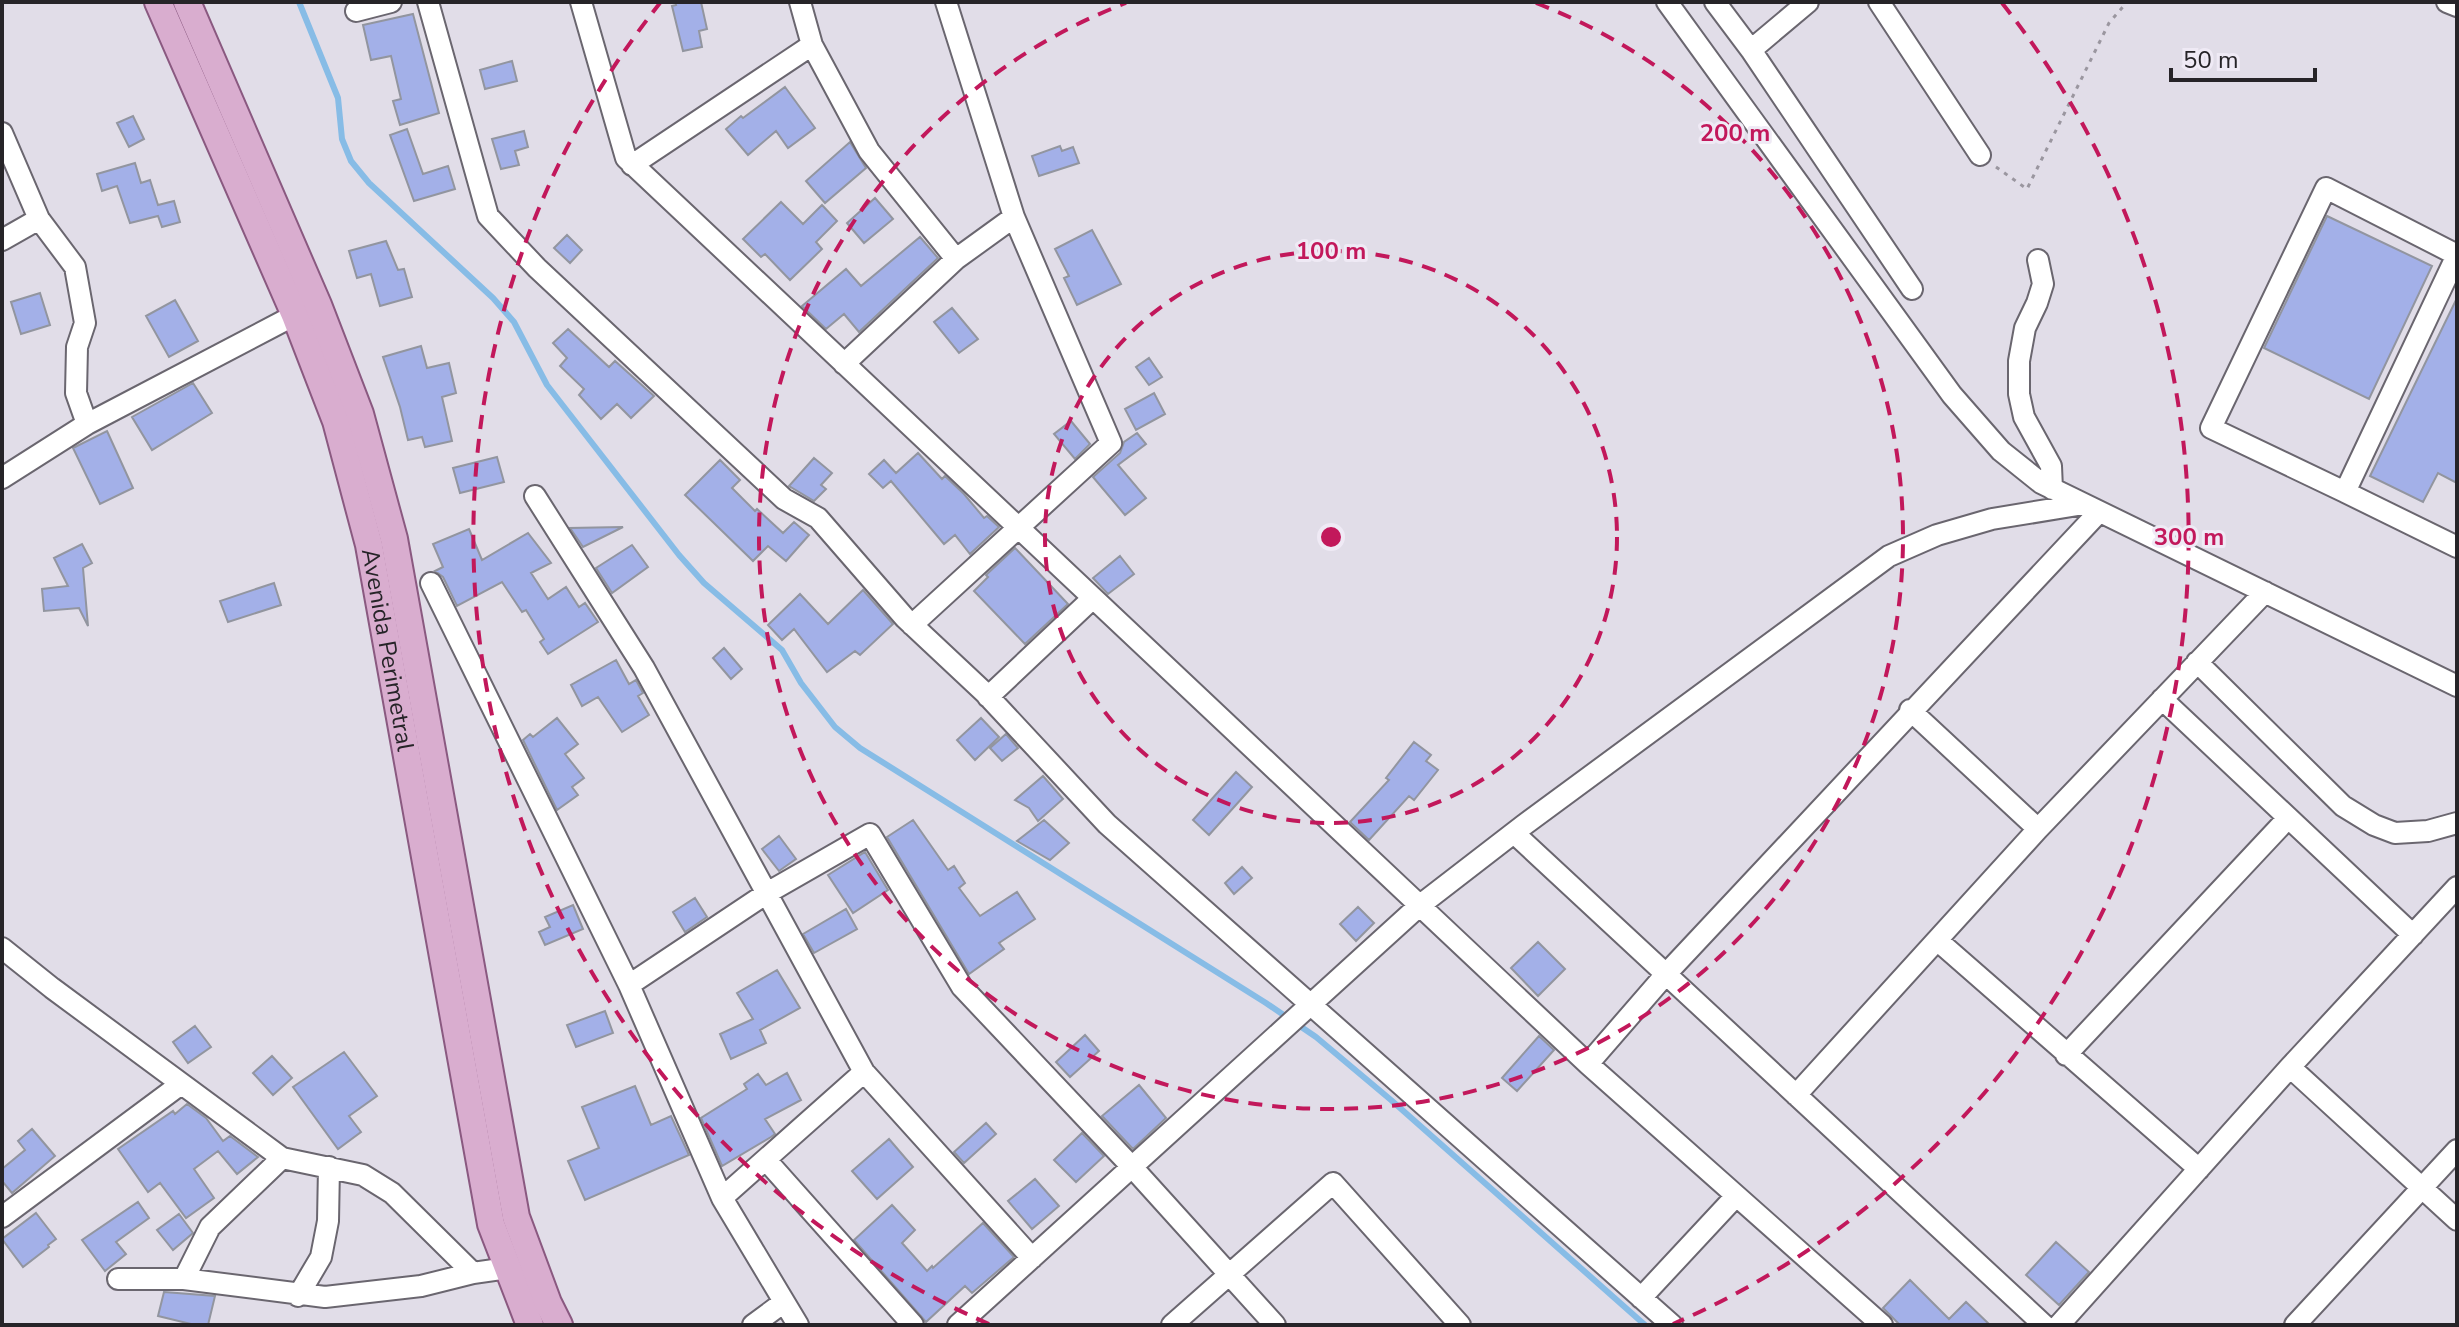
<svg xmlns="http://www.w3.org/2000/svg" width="2459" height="1327" font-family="'Nunito Sans',sans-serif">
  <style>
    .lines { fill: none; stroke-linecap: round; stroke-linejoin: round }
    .stream { stroke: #87bce6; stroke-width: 6 }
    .building { fill: #a3b0e8; stroke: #92959f; stroke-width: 2 }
    .minor-casing { stroke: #6a666f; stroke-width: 24 }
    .major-casing { stroke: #8a5980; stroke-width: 30 }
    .path { stroke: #9a969f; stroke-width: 3; stroke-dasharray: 4 6; stroke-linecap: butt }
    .minor { stroke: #fff; stroke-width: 20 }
    .major { stroke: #d9adcf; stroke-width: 26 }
    .ring { fill: none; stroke: #c2185b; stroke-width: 4; stroke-dasharray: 14 10 }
    .labels { text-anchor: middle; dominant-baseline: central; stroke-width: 6; stroke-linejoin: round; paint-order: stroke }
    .street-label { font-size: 24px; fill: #262428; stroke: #efeaf5 }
    .centre { fill: #c2185b; stroke: #efeaf5; stroke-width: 4 }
    .ring-label { font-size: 24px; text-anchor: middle; font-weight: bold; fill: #c2185b; stroke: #efeaf5; stroke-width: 6; stroke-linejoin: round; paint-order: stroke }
  </style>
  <rect width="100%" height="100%" fill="#e1dde8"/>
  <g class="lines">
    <path class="stream" d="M299,2L338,98L342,139L351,161L369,183L493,298L514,322L547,385L679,555L704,583L782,650L801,683L835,727L860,748L1266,1003L1316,1037L1391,1100L1645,1325"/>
  </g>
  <path class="building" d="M675,2H701L707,29L699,31L702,47L683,51L672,6L676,5Z
    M413,14L439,113L400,125L393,101L401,99L391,56L371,60L363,25Z
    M512,61L517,81L485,89L480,70Z
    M785,87L815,128L788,148L776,131L748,155L726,129L741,116L743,118Z
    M133,116L144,139L129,147L117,123Z
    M407,129L423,174L448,166L455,189L414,201L390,135Z
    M524,131L528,147L515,151L519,165L501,169L492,139Z
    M850,142L866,168L825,203L806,181Z
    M1060,146L1062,151L1073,147L1079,163L1039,176L1032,156Z
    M135,163L141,183L150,180L158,205L174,201L180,222L162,227L158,216L130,223L117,186L102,191L97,174Z
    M875,198L893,219L864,243L847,223Z
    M781,202L803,224L822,205L837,221L816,242L822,249L790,280L765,254L761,257L743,239Z
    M2327,216L2432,266L2369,399L2264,348Z
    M1092,230L1121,284L1077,305L1064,278L1069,276L1055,249Z
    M567,235L582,250L570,263L554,248Z
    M920,237L938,258L859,332L844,314L826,329L802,306L846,269L861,286Z
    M386,241L398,270L404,269L412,297L380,306L371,274L357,278L349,251Z
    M40,293L50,325L21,334L11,302Z
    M2457,298V483L2438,473L2423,502L2370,476Z
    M175,300L198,341L169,357L146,316Z
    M952,308L978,339L959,353L934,322Z
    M568,329L609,367L615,361L654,396L631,418L617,404L601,419L579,395L584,389L560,366L567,358L553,343Z
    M421,346L427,368L449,363L456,393L442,397L452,441L425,447L422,437L408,440L400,407L383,357Z
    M1149,358L1162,377L1149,385L1136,367Z
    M193,383L212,413L152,450L132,417Z
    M1154,393L1165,414L1136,430L1125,409Z
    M1071,421L1090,444L1075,459L1054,434Z
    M107,431L133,488L100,504L73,448Z
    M1137,433L1146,444L1118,465L1146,498L1125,515L1093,477L1120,453L1124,442Z
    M918,453L942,479L945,476L964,494L984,518L987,516L999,527L970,554L955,535L944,544L891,481L883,488L869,474L884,460L896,473Z
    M497,457L504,482L460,493L453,468Z
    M814,458L832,473L821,485L826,489L814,501L789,486Z
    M720,460L740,480L732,488L755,511L757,509L783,533L794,522L809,535L786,561L768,546L753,561L685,495Z
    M623,527L583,547L570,528Z
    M469,529L482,560L528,533L551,563L531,573L548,599L566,587L579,607L585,603L598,622L548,654L540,642L544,639L526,610L522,612L502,582L457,606L443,577L435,571L443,567L433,544Z
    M82,544L92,563L83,568L88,626L79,608L44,611L42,589L68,586L54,558Z
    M632,545L648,567L612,593L596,568Z
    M1015,548L1068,604L1025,644L974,591L988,577L986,575Z
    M1120,556L1134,574L1108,594L1093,578Z
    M274,583L281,605L228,622L220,601Z
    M863,590L893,624L860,655L855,651L827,672L794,629L782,640L768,625L800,594L828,624Z
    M724,648L742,669L731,679L713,658Z
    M616,660L629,684L636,680L643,693L638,696L649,715L622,732L598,697L582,706L571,685Z
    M557,718L578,744L565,754L584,778L572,787L578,795L557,810L523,740L530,734L533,737Z
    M981,718L999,737L975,760L957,740Z
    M1006,734L1018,748L1002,761L990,748Z
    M1414,742L1431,755L1426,761L1438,770L1414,800L1409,796L1369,840L1350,822L1389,780L1386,778Z
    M1236,772L1252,787L1209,835L1193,820Z
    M1043,776L1063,799L1038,821L1029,808L1015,800Z
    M913,820L948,870L954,866L965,883L959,888L980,916L1017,892L1035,919L999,943L1004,949L969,974L887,837Z
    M1044,820L1069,843L1050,860L1017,841Z
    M779,836L796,859L779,871L762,849Z
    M865,852L888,890L853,913L828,875Z
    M1242,867L1252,878L1234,894L1225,883Z
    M695,898L707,917L685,932L673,912Z
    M573,905L583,929L545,945L539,932L550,927L545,917Z
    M1358,907L1374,923L1356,941L1340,924Z
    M846,909L857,929L814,953L803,934Z
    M1538,942L1565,969L1538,996L1511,968Z
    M777,970L800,1008L760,1030L766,1043L731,1059L720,1034L753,1019L737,993Z
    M605,1011L613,1033L576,1047L567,1025Z
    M195,1026L211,1047L188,1063L173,1042Z
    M1085,1035L1099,1051L1070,1077L1056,1062Z
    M1539,1036L1554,1050L1517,1091L1502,1078Z
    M344,1052L377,1096L349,1116L361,1132L338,1149L293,1087Z
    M272,1056L292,1078L273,1095L253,1073Z
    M787,1073L801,1100L765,1119L775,1134L771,1137L722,1166L701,1118L747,1089L744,1084L758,1074L766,1085Z
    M1139,1085L1166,1118L1133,1149L1102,1116Z
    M635,1086L651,1125L671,1116L689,1155L585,1200L568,1161L599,1148L582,1107Z
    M187,1104L206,1118L223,1141L230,1136L258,1157L237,1174L218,1151L194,1169L214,1198L186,1218L160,1183L148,1192L118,1149L173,1111L175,1114Z
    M986,1123L996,1134L964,1163L954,1152Z
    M32,1129L55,1156L12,1193L2,1181V1169L25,1150L18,1141Z
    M1082,1133L1104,1156L1076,1182L1054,1160Z
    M889,1139L913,1167L877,1199L852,1171Z
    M1035,1179L1059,1206L1032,1229L1008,1201Z
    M138,1202L149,1218L116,1242L126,1254L105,1271L82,1240Z
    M892,1205L915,1230L902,1243L927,1271L932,1266L933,1268L983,1223L1014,1257L972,1293L965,1286L926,1322L854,1240Z
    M36,1213L56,1239L48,1245L49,1247L23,1267L2,1239Z
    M179,1214L193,1233L173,1250L157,1230Z
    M2056,1242L2089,1272L2059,1305L2026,1275Z
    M1910,1280L1949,1319L1966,1302L1990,1325H1900L1883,1308Z
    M164,1292L215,1296L208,1325H195L158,1316Z"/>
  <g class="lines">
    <defs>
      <path id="minor" d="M428,2L488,216L537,268L784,499L818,518L905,618L985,693L1107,824L1672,1325
        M581,2L626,158L1588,1064L1882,1325
        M800,2L812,45L869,151L956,259
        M1667,2L1952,395L2001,451L2041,483L2457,686
        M1715,2L1751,50L1912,289
        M1879,2L1980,155
        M2447,2L2457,6
        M356,11L391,2
        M1751,50L1808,2
        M2,133L39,219L75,267L85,323L77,347L76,393L87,424
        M632,165L812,45
        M2,240L39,219
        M2457,255L2345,492L2457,547
        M2038,260L2043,284L2037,303L2025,328L2019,361V394L2024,417L2051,466L2052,489
        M844,364L956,259L1014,217
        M2,478L87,424L295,315
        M2345,492L2211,428L2326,188L2457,255
        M535,496L644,668L864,1072L1032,1258
        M431,583L629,985L722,1198L798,1325
        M912,625L1111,443L1014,217L946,2
        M2197,662L2343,806L2374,825L2395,833L2428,831L2457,823
        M988,697L1093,598
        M2162,699L2413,935
        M1910,710L2038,829
        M1514,833L2044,1325
        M1937,940L2199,1169
        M2,948L52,988L282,1158L363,1175L392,1193L473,1273L508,1268
        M629,985L767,893L870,834L962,987L1133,1168L1275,1325
        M2066,1055L2288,818
        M1588,1064L1666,974L2099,512
        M2290,1067L2457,1220
        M1796,1095L2038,829L2265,592
        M766,1160L913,1325
        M722,1198L864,1072
        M2,1217L181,1084
        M118,1279H184L325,1297L421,1286L473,1273
        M184,1279L210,1227L282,1158
        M298,1296L321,1257L328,1221L329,1167
        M1641,1298L1736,1196
        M753,1325L784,1302
        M958,1325L1419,906L1524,825L1889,556L1937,535L1992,519L2084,504
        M1172,1325L1333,1183L1460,1325
        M2059,1325L2290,1067L2457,887
        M2295,1325L2457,1150"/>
      <g id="major">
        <path id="s1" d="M158,2L295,315L336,421L369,545L491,1224L530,1325"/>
        <path d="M187,2L318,305L360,414L394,539L516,1217L548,1303L559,1325"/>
      </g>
    </defs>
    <use href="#minor" class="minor-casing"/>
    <use href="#major" class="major-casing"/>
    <path class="path" d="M1996,167L2027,189L2109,23L2127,2"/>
    <use href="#minor" class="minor"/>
    <use href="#major" class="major"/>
  </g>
  <g class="ring">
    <circle cx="1331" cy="537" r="286"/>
    <path d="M1536 3A572 572 0 1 1 1126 3"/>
    <path d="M989 1324A858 858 0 0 1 660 3M2002 3A858 858 0 0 1 1673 1324"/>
  </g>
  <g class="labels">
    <g class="street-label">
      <text stroke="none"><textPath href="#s1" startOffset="690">Avenida Perimetral</textPath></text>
    </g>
  </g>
  <circle cx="1331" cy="537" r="12" class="centre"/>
  <g class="ring-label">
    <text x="1735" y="141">200 m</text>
    <text x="1331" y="259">100 m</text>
    <text x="2189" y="545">300 m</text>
  </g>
  <rect width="2459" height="1327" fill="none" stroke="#262428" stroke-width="8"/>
  <path d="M2171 68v12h144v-12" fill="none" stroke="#262428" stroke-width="4"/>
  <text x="2183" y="68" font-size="24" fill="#262428" stroke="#efeaf5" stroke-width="6" paint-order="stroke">50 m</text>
</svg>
